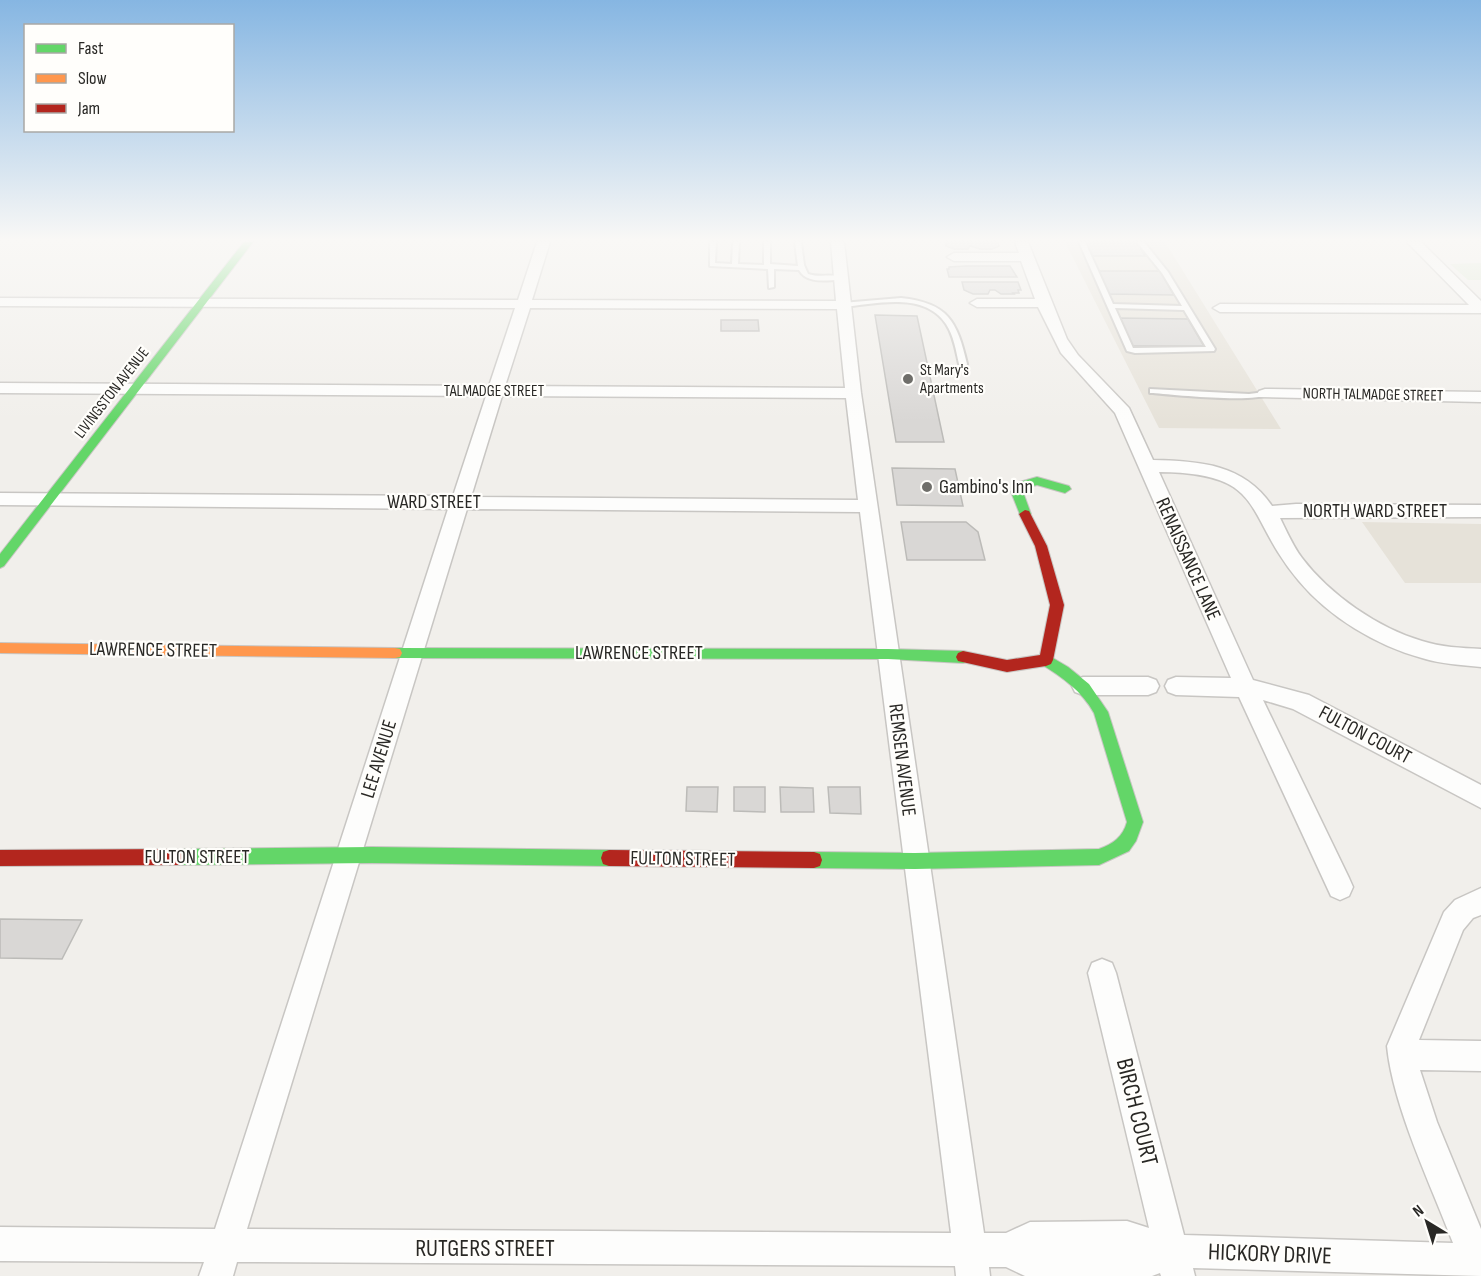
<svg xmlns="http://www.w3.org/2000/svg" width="1481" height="1276" font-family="'Sofia Sans Condensed',sans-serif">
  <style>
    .built { fill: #e6e2d9 }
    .green { fill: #dbe8d2 }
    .building { fill: #d9d7d5; stroke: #bcbbb8; stroke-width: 1.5 }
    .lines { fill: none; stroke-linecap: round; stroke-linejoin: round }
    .lane-casing { stroke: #c8c6c3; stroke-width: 4 }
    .street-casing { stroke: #c8c6c3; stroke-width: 3 }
    .fast-casing { stroke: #c8c6c3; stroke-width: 2 }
    .slow-casing { stroke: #c8c6c3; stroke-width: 2 }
    .jam-casing { stroke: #c8c6c3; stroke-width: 2 }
    .lane { fill: #fdfdfc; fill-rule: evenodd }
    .street { fill: #fdfdfc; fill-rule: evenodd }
    .fast { fill: #63d668; fill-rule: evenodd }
    .slow { fill: #ff974d; fill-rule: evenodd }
    .jam { fill: #b3261e; fill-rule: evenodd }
    .poi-dot { fill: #6f6e6a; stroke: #fffefb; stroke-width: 2 }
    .labels { text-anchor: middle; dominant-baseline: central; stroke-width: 4.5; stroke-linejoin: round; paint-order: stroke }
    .far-poi-label { font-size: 16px; fill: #292825; stroke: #fffefb; text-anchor: start }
    .far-street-label { font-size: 16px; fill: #292825; stroke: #fffefb }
    .poi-label { font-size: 20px; fill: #292825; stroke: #fffefb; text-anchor: start }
    .street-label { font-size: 20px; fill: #292825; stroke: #fffefb }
    .near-street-label { font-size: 24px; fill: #292825; stroke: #fffefb }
  </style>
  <rect width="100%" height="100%" fill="#f1efeb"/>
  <path class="built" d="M1065,242H1165L1281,429L1159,428Z
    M1362,522L1481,524V583H1405Z"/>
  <path class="green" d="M1481,263V280H1468L1450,264Z"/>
  <path class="building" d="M945,242H998L999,246L992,249H980L970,246L968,249H954L946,246Z
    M1085,242H1137L1145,256H1092Z
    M966,266H1010L1017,277H949L947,269H949V267Z
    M1096,271H1160L1174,295L1108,294Z
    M962,282H1018L1021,290H1018L1019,293H1013L1014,294H1001L995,290H990L988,294H973L964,290Z
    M875,315L917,316L944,442H896Z
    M1119,318L1188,319L1204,346H1133Z
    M721,320H758L759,331H721Z
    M892,468L955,469L963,506L897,505Z
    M901,522H966L978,532L985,560H907Z
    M687,787H718L717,812L686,811Z
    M734,787H765V812L734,811Z
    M780,787L813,788L814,812H781Z
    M828,787H860L861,814L830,813Z
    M0,919L82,920L62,959L0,958Z"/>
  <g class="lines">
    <defs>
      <path id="lane" d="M710,242H716L715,263L732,264L733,242H739L738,264L764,265V242H770V264L798,266L795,242H801L804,265L808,274C820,278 833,273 843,278L840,280C825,280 807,284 799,270L774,269V287L769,288L768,269L710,266Z
        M1079,242H1085L1113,304L1182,306L1162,273L1137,242H1144L1168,272L1215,349L1214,351L1135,353L1127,351ZM1115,308L1184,310L1206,347L1133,348Z
        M901,298C948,303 957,321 967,364L966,366H963L959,364C956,351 954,336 946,324C924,291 876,304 842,307L838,305L842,303Z
        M1150,389L1249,394L1265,392L1269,394C1255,403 1174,395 1153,393H1150Z"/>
      <path id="street" d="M537,242H550L532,300L836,301L831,242H844L861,393L984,1233H1006L1030,1222L1127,1221L1149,1228L1088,973L1092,963L1102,959L1112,963L1116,973L1184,1235L1453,1243C1431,1185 1393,1107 1387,1046L1444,912L1455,900L1481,888V915L1473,918L1463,930L1419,1040L1481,1041V1071L1420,1070L1437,1122L1481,1229V1276L1193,1268L1195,1276H1161L1160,1273L1152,1276H1025L1006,1267H989L990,1276H956L955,1266L237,1262L233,1276H199L204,1262L0,1261V1227L215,1229L448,509L0,505V493L453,496L486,396L0,393V383L489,386L515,308L0,306V298L518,300ZM530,308L837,309L845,388L505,386ZM502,396L846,398L858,500L471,497ZM467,509L860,512L951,1233L247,1229Z
        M1015,242H1028L1067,339L1078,355L1129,408L1153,460C1200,461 1244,464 1272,506L1296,504L1481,505V517L1280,518C1287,532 1293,546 1302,558C1330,595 1378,628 1422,641C1441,647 1461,648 1481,649V667C1461,665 1441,664 1422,658C1377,646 1329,617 1299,581C1242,514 1269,473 1159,472L1253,680L1309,695L1481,785V808L1293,709L1263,700L1349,878L1353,887L1349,896L1340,900L1331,896L1239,697L1176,695L1168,692L1165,686L1168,680L1176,677L1231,678L1115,413L1061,353L1038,307H977L970,303L977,299H1035L1021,261H954L947,257L954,253H1019Z
        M1407,242H1421L1481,301V313L1220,312L1213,308L1220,304L1469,305Z
        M1265,389L1481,392V402L1259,397L1257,394L1259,391Z
        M1083,677H1148L1156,680L1159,686L1156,692L1148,695H1083L1075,692L1072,686L1075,680Z"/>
      <path id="fast" d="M244,242H253L4,566L0,568V554Z
        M1037,477L1069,486L1071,489L1065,493L1037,485L1024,489L1023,492L1031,514L1025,518L1021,517L1011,492L1016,483Z
        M395,648L888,649L963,651L968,653L970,657L968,661L963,663L888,659L395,658L390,657L388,653L390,649Z
        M1046,654L1068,667L1089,684L1108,712L1143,822L1136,841L1129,851L1099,865L915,869L814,868L808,866L806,860L808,854L814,852L915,853L1099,849C1113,844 1123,837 1127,822L1094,713C1082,691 1062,677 1041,664L1039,660L1041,656Z
        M372,847L609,850L615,852L617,858L615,864L609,866L372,863L178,865L172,863L170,857L172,851L178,849Z"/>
      <path id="slow" d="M0,643L395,648L400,649L402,653L400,657L395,658L0,653Z"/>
      <path id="jam" d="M1025,510L1029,511L1047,546L1064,605L1053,660L1051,664L1046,666L1007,672L958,661L956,657L958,653L963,651L1007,660L1040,655L1050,605L1035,546L1019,514Z
        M178,849L184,851L186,857L184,863L178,865L0,866V850Z
        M609,850L814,852L820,854L822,860L820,866L814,868L609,866L603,864L601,858L603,852Z"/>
    </defs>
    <use href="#lane" class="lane-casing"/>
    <use href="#street" class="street-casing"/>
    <use href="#fast" class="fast-casing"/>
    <use href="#slow" class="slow-casing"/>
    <use href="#jam" class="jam-casing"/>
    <use href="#lane" class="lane"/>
    <use href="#street" class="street"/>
    <use href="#fast" class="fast"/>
    <use href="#slow" class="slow"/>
    <use href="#jam" class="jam"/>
  </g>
  <linearGradient id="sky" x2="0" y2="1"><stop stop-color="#86b6e2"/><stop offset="0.57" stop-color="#f9f8f6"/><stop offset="1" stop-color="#f9f8f6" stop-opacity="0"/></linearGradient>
  <rect width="1481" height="421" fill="url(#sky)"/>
  <g class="poi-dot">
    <circle cx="908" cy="379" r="6"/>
    <circle cx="927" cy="487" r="6"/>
  </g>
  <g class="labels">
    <g class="far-poi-label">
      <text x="920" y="370">St Mary's<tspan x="920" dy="18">Apartments</tspan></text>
    </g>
    <g class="far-street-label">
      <text x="494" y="391">TALMADGE STREET</text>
      <text transform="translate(112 393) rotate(-52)">LIVINGSTON AVENUE</text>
      <text transform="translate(1373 395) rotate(1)">NORTH TALMADGE STREET</text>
    </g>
    <g class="poi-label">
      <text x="939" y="487">Gambino's Inn</text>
    </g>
    <g class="street-label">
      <text x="434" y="502">WARD STREET</text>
      <text x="1375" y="511">NORTH WARD STREET</text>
      <text transform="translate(1188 559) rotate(66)">RENAISSANCE LANE</text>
      <text transform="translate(153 650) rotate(1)">LAWRENCE STREET</text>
      <text x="639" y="653">LAWRENCE STREET</text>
      <text transform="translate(1365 735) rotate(28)">FULTON COURT</text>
      <text transform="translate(379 759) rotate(-73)">LEE AVENUE</text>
      <text transform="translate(902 760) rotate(83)">REMSEN AVENUE</text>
      <text x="197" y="857">FULTON STREET</text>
      <text transform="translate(683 859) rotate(1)">FULTON STREET</text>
    </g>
    <g class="near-street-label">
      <text transform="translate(1137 1112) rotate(76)">BIRCH COURT</text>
      <text x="485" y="1248">RUTGERS STREET</text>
      <text transform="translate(1270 1254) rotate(2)">HICKORY DRIVE</text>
    </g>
  </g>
  <rect x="24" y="24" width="210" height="108" fill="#fffefb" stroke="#a9a8a5" stroke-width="1.5"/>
  <rect x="36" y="44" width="30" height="9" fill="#63d668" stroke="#a9a8a5" stroke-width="1.5"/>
  <text x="78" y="54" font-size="18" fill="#292825">Fast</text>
  <rect x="36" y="74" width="30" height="9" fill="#ff974d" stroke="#a9a8a5" stroke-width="1.5"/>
  <text x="78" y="84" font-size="18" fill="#292825">Slow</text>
  <rect x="36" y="104" width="30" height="9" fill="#b3261e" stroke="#a9a8a5" stroke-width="1.5"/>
  <text x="78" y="114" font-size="18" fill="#292825">Jam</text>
  <g transform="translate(1427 1222) rotate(322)" stroke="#fffefb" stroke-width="4.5" paint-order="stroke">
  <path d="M0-4.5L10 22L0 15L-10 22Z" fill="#292825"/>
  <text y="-9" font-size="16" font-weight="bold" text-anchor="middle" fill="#292825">N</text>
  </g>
</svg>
